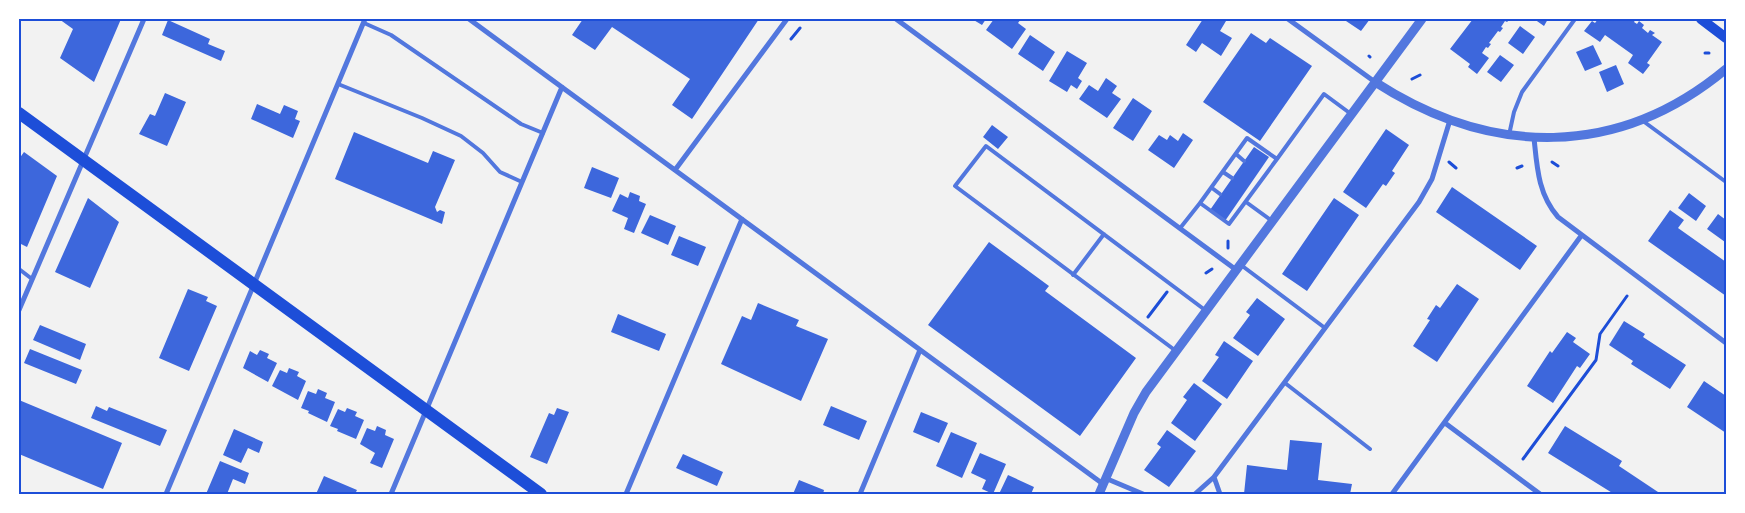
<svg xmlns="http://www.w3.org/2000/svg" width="1745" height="513" font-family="Ubuntu,sans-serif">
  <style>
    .building { fill: #3d67dc }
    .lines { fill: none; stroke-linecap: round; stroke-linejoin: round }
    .path { stroke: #1d4ed8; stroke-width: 3 }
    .service { stroke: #5277de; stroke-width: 4 }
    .minor { stroke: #5277de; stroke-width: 5 }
    .tertiary { stroke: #5277de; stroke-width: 9 }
    .secondary { stroke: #1d4ed8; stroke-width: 10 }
    .primary { stroke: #1d4ed8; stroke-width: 12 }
    .neatline { fill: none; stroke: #1d4ed8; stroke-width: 2 }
  </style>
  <rect width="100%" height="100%" fill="#f2f2f2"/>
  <path class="building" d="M59,19H121L94,82L60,58L73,29Z
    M583,19H759L692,119L672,105L690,79L612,27L595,50L572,35Z
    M972,19H986L982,25Z
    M994,19L1003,21L1021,19L1018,23L1026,29L1012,49L986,30Z
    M1203,19H1222L1226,21L1220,31L1232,38L1221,56L1202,43L1196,52L1186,45Z
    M1343,19H1370L1361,31Z
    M1473,19H1510L1507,22L1505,21L1501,27L1503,28L1500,32L1498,31L1489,43L1491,44L1488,48L1486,47L1482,53L1489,58L1477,74L1468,67L1470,64L1450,49Z
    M1534,19H1548L1544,26Z
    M1598,19H1636L1634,22L1637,24L1639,21L1644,25L1642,28L1648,33L1650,30L1655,33L1652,35L1662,42L1647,63L1650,65L1643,74L1628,63L1633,55L1605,35L1600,42L1584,31L1592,21L1595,23Z
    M168,20L210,39L208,44L225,51L221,61L162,35Z
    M1520,26L1535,37L1523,54L1508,43Z
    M1251,33L1266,43L1270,38L1312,66L1260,141L1203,102Z
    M1030,35L1055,52L1043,71L1018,54Z
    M1593,45L1602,64L1585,71L1576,52Z
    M1067,51L1087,63L1078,78L1082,81L1077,89L1071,85L1067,92L1049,81Z
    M1500,55L1514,65L1501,82L1487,72Z
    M1616,65L1624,84L1607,92L1599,72Z
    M1106,78L1117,86L1112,93L1121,99L1107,118L1079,99L1089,85L1098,91Z
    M165,93L186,102L167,146L139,134L150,114L155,116Z
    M1133,98L1152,111L1133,141L1113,128Z
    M257,104L280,114L284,105L298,111L295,119L300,121L293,138L251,119Z
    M992,125L1008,137L998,149L983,137Z
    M1386,129L1409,145L1392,171L1395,173L1386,186L1383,184L1366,208L1343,192Z
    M354,132L428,163L433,151L455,160L435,207L437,212L440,210L445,212L442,224L335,179Z
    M1183,133L1193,140L1174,168L1148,150L1159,135L1167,140L1170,135L1178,141Z
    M1254,147L1269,157L1225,221L1210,210Z
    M24,152L57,176L27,247L19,243V159Z
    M592,167L619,178L611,198L584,188Z
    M1452,187L1537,246L1520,270L1436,212Z
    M630,192L640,196L639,201L646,204L634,233L624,229L628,218L612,211L620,194L628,198Z
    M1689,193L1706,206L1696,221L1678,208Z
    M88,198L119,222L90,288L55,272Z
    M1334,198L1359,215L1307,291L1282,274Z
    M1670,210L1684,220L1678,228L1726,262V296L1648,241Z
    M1718,214L1726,220L1725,242L1707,229Z
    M650,215L676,226L668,245L641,233Z
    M679,236L706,247L698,266L671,255Z
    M989,242L1049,286L1045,291L1136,358L1080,436L928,325Z
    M1457,284L1479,299L1437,362L1413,346L1430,320L1427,319L1436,305L1440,308Z
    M188,289L208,297L206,301L217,306L189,371L159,358Z
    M1257,298L1285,319L1258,356L1233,338L1250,315L1246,312Z
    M758,303L799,320L796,326L828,339L801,401L721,364L742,316L751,320Z
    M618,314L666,334L659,351L611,332Z
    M1624,321L1645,334L1643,337L1686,365L1670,389L1631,364L1633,361L1609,345Z
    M40,325L86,344L80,360L33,340Z
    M1567,332L1576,338L1573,342L1590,354L1580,368L1577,366L1553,403L1527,386L1550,351L1552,353Z
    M1224,341L1253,361L1227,399L1202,381L1219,357L1215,355Z
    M30,349L82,370L76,384L24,363Z
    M260,350L269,354L267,358L277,363L268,382L243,368L250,351L257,355Z
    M289,368L299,372L297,376L306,381L298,400L272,386L280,370L287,373Z
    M1704,381L1726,396V433L1687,407Z
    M1194,383L1222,404L1195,441L1171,423L1187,400L1183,397Z
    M318,389L327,393L325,398L335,402L327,422L308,413L309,411L301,408L308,391L316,394Z
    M19,400L122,443L103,489L19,454Z
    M96,406L107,411L109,407L167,430L160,446L91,418Z
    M831,406L867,421L859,440L823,425Z
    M347,408L357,412L355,416L364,420L356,439L337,431L338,429L330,426L338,409L345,412Z
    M557,408L569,412L547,464L530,457L549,413L554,415Z
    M921,412L948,423L939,443L913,432Z
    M377,426L386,430L385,435L394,439L382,468L370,463L375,453L360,444L367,428L375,431Z
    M1565,426L1622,461L1619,466L1661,494H1614L1548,453Z
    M234,429L263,442L259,453L248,448L241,463L223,455Z
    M1167,430L1196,451L1169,487L1144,470L1161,447L1157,444Z
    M951,432L977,443L962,478L936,466Z
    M1290,440L1322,443L1318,480L1352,484L1350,494H1244L1247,465L1287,470Z
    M980,453L1006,464L993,494L982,489L986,480L971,473Z
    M683,454L723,472L717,486L676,468Z
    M220,461L249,473L245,484L233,479L227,494H206Z
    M1008,475L1034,487L1031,494H999Z
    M324,476L357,490L355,494H316Z
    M799,480L824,490L823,494H793Z"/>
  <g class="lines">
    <path class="path" d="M791,39L800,28
      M1705,53H1709
      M1369,56L1370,57
      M1412,79L1420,75
      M1449,162L1456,168
      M1552,162L1558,166
      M1517,168L1522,166
      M1228,248V241
      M1206,273L1212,269
      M1148,317L1167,292
      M1523,459L1596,360L1600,334L1627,296"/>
    <path class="service" d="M364,23L391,35L521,124L543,133
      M338,84L422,118L461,136L483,153L500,172L522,182
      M1643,121L1726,182
      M1509,135L1514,112L1522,92L1575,19
      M1236,154L1244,161
      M1277,159L1324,94L1351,114
      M1223,172L1232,178
      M1212,188L1220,194
      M1246,202L1272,221
      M1181,227L1200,203L1229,224L1277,159L1247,138L1200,203
      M1241,265L1325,328
      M19,269L32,279
      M1073,275L1104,234
      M1176,351L955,186L986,146L1205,310
      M1285,383L1370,449"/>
    <path class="minor" d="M469,19L1103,484
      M896,19L1235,269
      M1288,19L1375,82
      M1534,138C1537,167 1538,194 1558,217L1726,343
      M675,170L787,19
      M19,310L144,19
      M1445,423L1540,494
      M1214,477L1220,494
      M1105,478L1143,494
      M166,494L365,19
      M391,494L562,87
      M626,494L742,219
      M860,494L920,350
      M1195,494L1214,477L1419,202L1432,179L1450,120
      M1392,494L1581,236"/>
    <path class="tertiary" d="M1375,82C1491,157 1618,159 1726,69
      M1099,494L1134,413L1146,392L1422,19"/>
    <path class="secondary" d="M1701,19L1726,38"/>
    <path class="primary" d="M19,113L541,494"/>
  </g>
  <rect width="1745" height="513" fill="none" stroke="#ffffff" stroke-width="40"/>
  <rect x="20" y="20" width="1705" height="473" class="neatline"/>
</svg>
